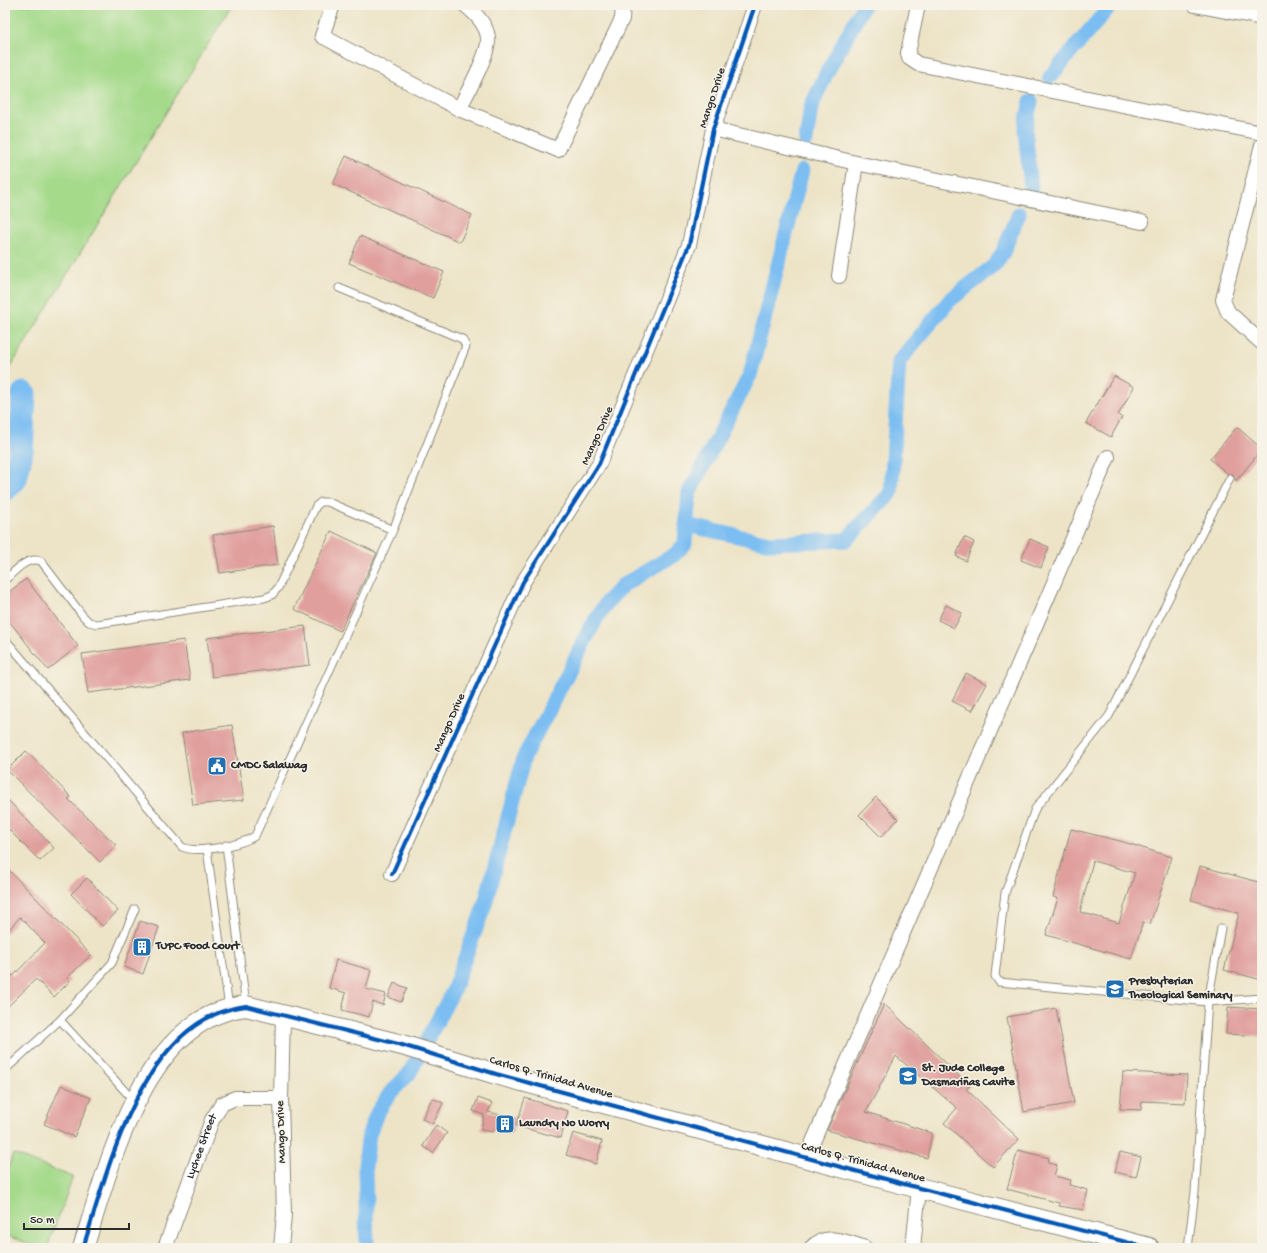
<svg xmlns="http://www.w3.org/2000/svg" width="1267" height="1253" font-family="'Gochi Hand',sans-serif">
  <style>
    .green { fill: #a5da8b; stroke: #68825b }
    .lines { fill: none; stroke-linecap: round; stroke-linejoin: round }
    .canal { stroke: #7cbef2; stroke-width: 15 }
    .river { stroke: #7cbef2; stroke-width: 25 }
    .building { fill: #e09f9d; fill-rule: evenodd }
    .lane-casing { stroke: #8c8879; stroke-width: 9 }
    .street-casing { stroke: #8c8879; stroke-width: 16 }
    .secondary-casing { stroke: #8c8879; stroke-width: 22 }
    .lane { stroke: #fff; stroke-width: 7 }
    .street { stroke: #fff; stroke-width: 14 }
    .secondary { stroke: #fff; stroke-width: 20 }
    .cycleway-casing { stroke: #f7f3e8; stroke-width: 6 }
    .cycleway { stroke: #0057b8; stroke-width: 4 }
    .labels { text-anchor: middle; dominant-baseline: central; stroke-width: 3; stroke-linejoin: round; paint-order: stroke }
    .street-label { font-size: 12px; fill: #2b2b2b; stroke: #f7f3e8 }
    .poi-label { font-size: 12px; font-weight: bold; fill: #2b2b2b; stroke: #f7f3e8; text-anchor: start }
  </style>
  <rect width="100%" height="100%" fill="#f7f3e8"/>
  <filter id="ink" filterUnits="userSpaceOnUse"><feTurbulence type="fractalNoise" baseFrequency=".025" numOctaves="2"/><feDisplacementMap in="SourceGraphic" scale="8" xChannelSelector="R" yChannelSelector="G"/><feConvolveMatrix kernelMatrix="1 2 1 2 8 2 1 2 1" color-interpolation-filters="sRGB"/></filter>
  <filter id="wash" filterUnits="userSpaceOnUse"><feTurbulence type="fractalNoise" baseFrequency=".012" numOctaves="4" result="noise"/><feDisplacementMap in="SourceGraphic" scale="16" xChannelSelector="R" yChannelSelector="G"/><feGaussianBlur stdDeviation="0.9" result="paint"/><feColorMatrix in="noise" values="0 0 0 0 0 0 0 0 0 0 0 0 0 0 0 0 0 1.4 0 .05"/><feComposite in="paint" operator="in"/></filter>
  <g filter="url(#wash)">
    <rect width="100%" height="100%" fill="#ede4c7"/>
    <path class="green" d="M5,5H232L5,376Z
      M13,1154L73,1177L47,1248H40L5,1235V1176Z"/>
    <g class="lines">
      <path class="canal" d="M1050,77L1111,5
        M1031,101L1025,129L1031,188
        M806,141L811,107L826,74L864,5
        M686,525L770,543L846,540L891,493L899,361L950,300L995,265L1003,252L1019,214
        M367,1248L365,1165L369,1134L377,1113L391,1092L409,1074L453,991L485,904L524,757L597,617L607,602L623,585L674,555L685,544L689,493L750,375L802,171"/>
      <path class="river" d="M5,489L15,479L21,451L24,394"/>
    </g>
    <g id="blocks">
      <path class="building" d="M346,156L472,215L460,242L333,184Z
        M360,236L444,272L433,298L349,263Z
        M1114,376L1134,387L1118,415L1122,417L1111,437L1086,423Z
        M1237,427L1262,449L1236,481L1233,474H1228L1210,459Z
        M273,526L278,565L220,573L213,535Z
        M331,531L377,553L340,631L294,609Z
        M964,537L974,542L966,561L956,556Z
        M1030,539L1049,547L1041,568L1021,560Z
        M26,579L78,646L48,670L5,616V595Z
        M946,605L962,613L954,628L938,620Z
        M305,626L310,665L212,677L207,638Z
        M184,640L190,680L88,693L82,654Z
        M966,673L987,684L972,711L952,701Z
        M232,725L244,800L193,805L182,733Z
        M26,751L71,797L68,799L116,845L100,862L7,770Z
        M5,797L54,848L40,861L5,826Z
        M876,797L898,819L881,837L859,815Z
        M1071,829L1120,841L1172,857L1150,924L1143,922L1131,959L1046,935L1058,898L1053,897ZM1093,861L1135,873L1119,923L1080,912Z
        M5,866L91,955L67,978L70,981L54,997L36,979L5,1009V967L13,976L45,943L20,917L5,934Z
        M1200,866L1262,883V980L1224,970L1239,913L1191,900Z
        M87,878L118,911L102,926L71,894Z
        M140,921L159,927L143,974L124,967Z
        M336,960L371,970L366,989L386,994L383,1005L373,1002L369,1017L342,1010L346,993L329,988Z
        M394,983L407,988L401,1002L388,997Z
        M884,1004L970,1086L966,1089L1019,1139L993,1167L944,1123L957,1108L896,1056L866,1112L932,1133L927,1158L827,1130Z
        M1228,1007L1262,1009V1036L1226,1034Z
        M1056,1008L1074,1103L1024,1112L1007,1017Z
        M1123,1072L1187,1075L1185,1103L1142,1101L1141,1110L1120,1109Z
        M61,1085L91,1098L74,1137L44,1124Z
        M432,1098L443,1103L433,1124L422,1119Z
        M478,1098L492,1103L488,1112L515,1118L512,1133L494,1129L493,1132L481,1130L484,1115L473,1111Z
        M525,1098L568,1111L561,1138L516,1126Z
        M436,1125L447,1133L433,1153L423,1146Z
        M573,1133L602,1141L596,1164L566,1155Z
        M1018,1150L1049,1158L1048,1163L1057,1165L1054,1176L1071,1180L1069,1185L1088,1190L1083,1210L1059,1206V1203L1007,1189Z
        M1120,1152L1141,1157L1136,1177L1115,1172Z"/>
    </g>
  </g>
  <g filter="url(#ink)">
    <use href="#blocks" fill-opacity="0" stroke="#8c8879" stroke-width="1"/>
    <g class="lines">
      <defs>
        <path id="lane" d="M1230,478L1109,716L1035,809L1005,893L995,976L999,982L1208,1002L1262,998
          M5,580C15,571 27,556 41,561L83,616L89,622L97,624L264,598L272,595L278,588L316,506L321,502H328L393,530
          M5,639L182,847C198,854 241,845 255,836L393,530L466,346L462,339L339,288
          M226,845L246,1006
          M207,849L229,1008
          M60,1020L134,1101
          M5,1070L60,1020L112,963L135,909
          M1188,1248L1195,1192L1208,1002L1221,928"/>
        <g id="street">
          <path d="M333,5L322,36L459,109L558,150L622,19L623,5"/>
          <path d="M918,5L908,53L909,58L918,64L1262,133"/>
          <path d="M1195,5L1262,18"/>
          <path d="M459,109C466,95 491,51 488,37C486,24 475,13 465,5"/>
          <path d="M713,129L856,163L1142,222"/>
          <path d="M1262,145L1223,300L1228,312L1262,343"/>
          <path d="M839,276L856,163"/>
          <path d="M392,874L523,582L599,464L689,245L713,129L755,5"/>
          <path d="M806,1158L1108,457"/>
          <path id="s1" d="M165,1248L212,1120L222,1104L235,1098H281"/>
          <path d="M281,1248L284,1215L281,1098L283,1016"/>
          <path d="M811,1248C826,1232 847,1242 865,1248"/>
          <path d="M913,1248L919,1188"/>
        </g>
        <path id="secondary" d="M83,1248C109,1167 143,1017 246,1006L402,1045L496,1074L919,1188L1149,1248"/>
      </defs>
      <use href="#lane" class="lane-casing"/>
      <use href="#street" class="street-casing"/>
      <use href="#secondary" class="secondary-casing"/>
      <use href="#lane" class="lane"/>
      <use href="#street" class="street"/>
      <use href="#secondary" class="secondary"/>
      <defs>
        <path id="cycleway" d="M392,874L523,582L599,464L689,245L713,129L755,5
          M83,1248C109,1167 143,1017 246,1006L402,1045L496,1074L919,1188L1149,1248"/>
      </defs>
      <use href="#cycleway" class="cycleway-casing"/>
      <use href="#cycleway" class="cycleway"/>
    </g>
  </g>
  <defs>
    <symbol id="civic-square" viewBox="-11 -11 22 22"><rect x="-9" y="-9" width="18" height="18" rx="4" fill="#1f6fb2" stroke="#f7f3e8"/><path d="M-.6-6.5H3V-4.5H.6V-3L4-1V1h2V6H-6V1h2V-1L-.6-3ZM-1.2 2.5V6h2.4V2.5Z" fill="#fff"/></symbol>
    <symbol id="building-square" viewBox="-11 -11 22 22"><rect x="-9" y="-9" width="18" height="18" rx="4" fill="#1f6fb2" stroke="#f7f3e8"/><path d="M-4-6H4V6H1V3H-1V6H-4ZM-2.5-4.3h1.7v1.8h-1.7ZM.8-4.3h1.7v1.8H.8ZM-2.5-1h1.7V.8h-1.7ZM.8-1h1.7V.8H.8Z" fill="#fff"/></symbol>
    <symbol id="university-square" viewBox="-11 -11 22 22"><rect x="-9" y="-9" width="18" height="18" rx="4" fill="#1f6fb2" stroke="#f7f3e8"/><path d="M0-5L7-2L0 1L-7-2ZM-4 1L0 2.5L4 1V4Q0 6-4 4Z" fill="#fff"/></symbol>
    <symbol id="school-square" viewBox="-11 -11 22 22"><rect x="-9" y="-9" width="18" height="18" rx="4" fill="#1f6fb2" stroke="#f7f3e8"/><path d="M0-5L7-2L0 1L-7-2ZM-4 1L0 2.5L4 1V4Q0 6-4 4Z" fill="#fff"/></symbol>
  </defs>
  <g fill-rule="evenodd">
    <use href="#civic-square" x="206" y="755" width="22" height="22"/>
    <use href="#building-square" x="131" y="936" width="22" height="22"/>
    <use href="#university-square" x="1104" y="978" width="22" height="22"/>
    <use href="#school-square" x="897" y="1065" width="22" height="22"/>
    <use href="#building-square" x="494" y="1113" width="22" height="22"/>
  </g>
  <g class="labels">
    <g class="street-label">
      <text transform="translate(713 98) rotate(-72)">Mango Drive</text>
      <text transform="translate(598 436) rotate(-66)">Mango Drive</text>
      <text transform="translate(450 723) rotate(-66)">Mango Drive</text>
      <text transform="translate(551 1078) rotate(16)">Carlos Q. Trinidad Avenue</text>
      <text transform="translate(282 1132) rotate(-92)">Mango Drive</text>
      <text stroke="none"><textPath href="#s1" startOffset="108">Lychee Street</textPath></text>
      <text transform="translate(863 1163) rotate(15)">Carlos Q. Trinidad Avenue</text>
    </g>
    <g class="poi-label">
      <text x="231" y="766">CMDC Salawag</text>
      <text x="156" y="947">TUPC Food Court</text>
      <text x="1129" y="982">Presbyterian<tspan x="1129" dy="14">Theological Seminary</tspan></text>
      <text x="922" y="1069">St. Jude College<tspan x="922" dy="14">Dasmariñas Cavite</tspan></text>
      <text x="519" y="1124">Laundry No Worry</text>
    </g>
  </g>
  <rect width="1267" height="1253" fill="none" stroke="#f7f3e8" stroke-width="20"/>
  <path d="M24 1223v6h105v-6" fill="none" stroke="#2b2b2b" stroke-width="2"/>
  <text x="30" y="1223" font-size="12" fill="#2b2b2b" stroke="#f7f3e8" stroke-width="3" paint-order="stroke">50 m</text>
</svg>
